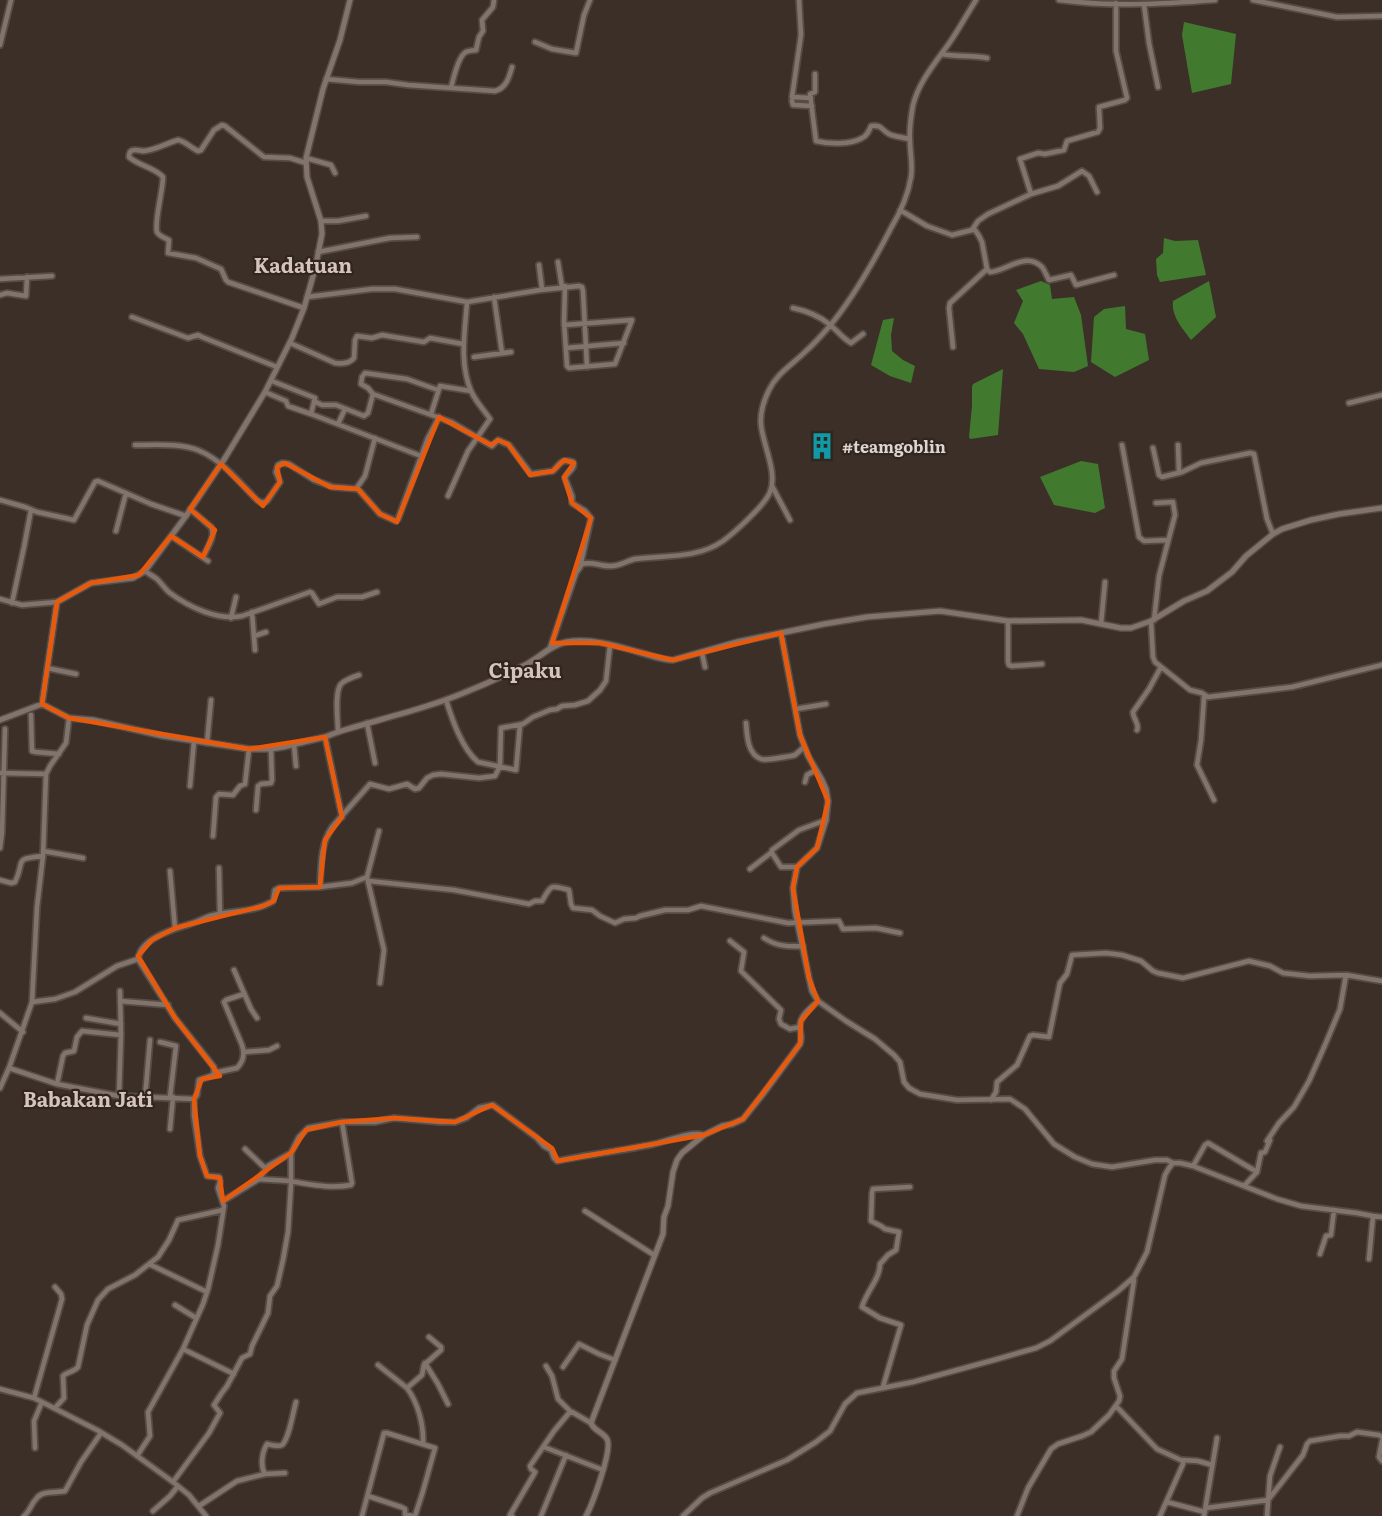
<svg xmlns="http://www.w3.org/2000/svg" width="1382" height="1516" font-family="Literata,serif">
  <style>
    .forest { fill: #417a2f }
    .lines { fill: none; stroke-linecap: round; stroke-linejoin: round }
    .minor-casing { stroke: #564c46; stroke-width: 8 }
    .tertiary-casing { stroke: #564c46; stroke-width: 8 }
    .minor { stroke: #82746c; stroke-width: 4.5 }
    .tertiary { stroke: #82746c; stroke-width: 5 }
    .marked { fill: none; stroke: #e8590c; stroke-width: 4.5; stroke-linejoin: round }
    .labels { text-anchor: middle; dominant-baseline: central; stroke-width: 4.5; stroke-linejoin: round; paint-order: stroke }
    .poi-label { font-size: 16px; font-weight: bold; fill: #ddd5d0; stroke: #31251f; text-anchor: start }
    .quarter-label { font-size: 20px; font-weight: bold; fill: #d4c4bc; stroke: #31251f }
  </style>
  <rect width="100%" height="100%" fill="#3c2f28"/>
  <path class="forest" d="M1184,22L1236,34L1231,84L1192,93L1182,35Z
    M1164,238L1175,241L1198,240L1206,275L1160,282L1157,275L1156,259L1163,253Z
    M1041,281L1050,285L1052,299L1074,297L1081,315L1088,366L1074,372L1039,369L1023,334L1014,323L1023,301L1016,290Z
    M1209,281L1216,317L1191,340C1182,328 1171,316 1173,301Z
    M1125,306L1126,329L1145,334L1149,360L1115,377L1091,362L1094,317L1104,309Z
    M894,318L891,335L892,351L903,360L915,366L911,383L890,376L871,365L883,320Z
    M1003,369L998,435L970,439L969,437L972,406V387L973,384Z
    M1081,461L1098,464L1105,508L1095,513L1054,505L1040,477Z"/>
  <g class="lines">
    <defs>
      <path id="minor" d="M799,0L801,35L792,97L811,98
        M1059,0C1111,7 1163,4 1215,0
        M1253,0L1337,17L1382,16
        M1144,5L1149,43L1158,87
        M535,42L552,49L576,53L584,15L590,0
        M0,45L11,0
        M942,54C957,57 972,55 987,58
        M815,74V92L810,94L816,141C829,144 850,145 862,138C867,136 869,131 871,126C883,125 880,129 889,134C895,137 903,137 909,139
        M326,79L359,82H386L408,85L495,91C506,88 509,78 512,67
        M451,88C453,80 458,56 466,52C468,51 475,50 476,50L479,37L483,31L482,20L493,7L494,0
        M792,101L793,105H795L812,106
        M306,158L331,165L335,173
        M1031,194L1020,159L1038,153L1045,154L1064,150L1067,141L1098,132L1100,128L1099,107L1125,100L1127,98L1116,51V3
        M900,210L927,226L952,235L972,230L978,221L988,214L1031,194L1058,186L1082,171L1089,176L1097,192
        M321,221H338L366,216
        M972,230H975L979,236L982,242L987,269L990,272C1007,271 1025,251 1042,267C1045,271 1047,277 1049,280L1071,275L1076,285L1114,275
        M318,252L390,238L417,237
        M558,262L562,287
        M539,265L542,289
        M0,279L52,276
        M0,295L7,293L26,296L27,277
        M307,297L372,289H395L467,302L540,290L579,286L582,287L583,291L587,367
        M494,297L502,353
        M304,308L228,282L226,280L221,269L196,258L168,253L169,240C165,238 159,236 157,232C154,222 163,190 163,177C154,167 139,166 129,157C129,155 129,154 130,152C133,148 140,151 144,151C156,150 167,143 178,140C185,141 191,148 198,151L201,150L214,130L222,125L225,126L264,157L290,158L306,163
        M793,308C807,311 818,315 829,324C837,330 842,338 851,343L863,334
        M132,317L188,338L198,335L202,337L277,367
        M564,325L632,320L615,364L569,368L567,366L564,321L565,286
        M290,343L335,363C342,364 349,364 354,358L355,340L357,336L372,338L382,335L424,342L430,338L463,344
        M953,347L949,308L950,303L987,269
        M566,348L624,343
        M474,357L511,352
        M272,381L315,398L311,414L421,456
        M265,392L286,401L288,406L311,414
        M373,394L368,388L361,384L362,377L365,373L407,379L438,390
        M314,401L322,405H336L364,416L368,413L373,394L451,422L492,446L498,440L509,445L531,474L553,471C560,464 561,458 573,462C576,469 567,472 565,478L572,496V503L585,511L591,518L580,567
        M1349,403L1382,395
        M431,414L440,386L471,391
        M338,424L345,409
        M135,445C156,445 181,443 200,451C223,461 240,483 257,500L262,503L267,501L280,482L276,472L278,465L282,463L289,464L314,480L333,487L358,489L380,514L396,521L398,519L428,438L439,417
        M1122,445L1139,537L1144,541L1168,540
        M1178,445L1179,472
        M1153,448L1159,475L1162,477L1182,472L1201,463L1250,453L1254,454L1267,519L1273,534
        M772,486L790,520
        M356,489L365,476L375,438
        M448,496L468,451L490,419C484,410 476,402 471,391C459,363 465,331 467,302
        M0,500L25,507L37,512L74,520L95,482L98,481L151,504L186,516
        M190,509L211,527C216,536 207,548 203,557
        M116,531L126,493
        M171,536L208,561
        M145,571C149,574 153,576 157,579C162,584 165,589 170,593C189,607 218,621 242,616L310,592L312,593L319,604L337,597H362L377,592
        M0,599L22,605L57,602
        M12,603L24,547L31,510
        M252,612L255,650
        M231,618L236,597
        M1154,620L1159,576L1175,515L1173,502L1156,503
        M1008,621V662L1009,665L1012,666L1042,664
        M1151,621L1153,657L1155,662L1190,690L1202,693L1208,697L1292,687L1382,665
        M1101,624L1105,582
        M254,636L266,632
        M550,648L576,573L582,564C591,561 600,566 609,566C618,567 626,561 635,559C665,555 697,559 723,541C735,532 765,505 770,492C778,473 763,445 761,425C760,414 764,400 769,390C777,373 793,364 806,351C814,344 821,336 828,328C852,300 874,261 891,228C900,213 908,195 911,177C913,165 910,153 910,141C909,129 911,116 913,105C919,81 936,62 950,42C959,29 967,14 976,0
        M702,653L705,667
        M47,668L76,674
        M1208,697H1204L1201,740L1197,765L1214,800
        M446,700C452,719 462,749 478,762L516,770L520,725
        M796,709L826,704
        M31,715L32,751L36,752L59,754
        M367,723L375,763
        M746,723C747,734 747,754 761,759C767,761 784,757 791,756L795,755L804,747
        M1137,730C1140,724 1133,719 1133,712L1149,689L1161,667
        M338,732C338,721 334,692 341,684C345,680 353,677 359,675
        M325,737L342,817
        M207,743L211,700
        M294,745L296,766
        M0,773L46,774
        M805,782L807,775L816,770
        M190,786L194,741
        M256,810L258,786L261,784L271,783L272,780L271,749
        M213,836L216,797L219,794L233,795L240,786L245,784L249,749
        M0,848L2,833L5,729
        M43,851L83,858
        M797,867H781L772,853V850L799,830L826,820
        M219,868L220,914
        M750,869L772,852
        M170,871L175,928
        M367,877L379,831
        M0,880L11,883L15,882C26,860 12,859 43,856
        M369,881L454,890L529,904L535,901H542C552,884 550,885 569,890L571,904L573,908L592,910L600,916L615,923L624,919L636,918L640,916L665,910H688L701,906L788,923L839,921L843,929H845L876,928L900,933
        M320,887L352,883L367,877L384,950L380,983
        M764,938C776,946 788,947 803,946
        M730,941L744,952L741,971L781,1010L779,1019L781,1024L790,1029L800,1027
        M234,970L251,1009L257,1018
        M120,1001L168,1005
        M818,1001L846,1021L875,1039L894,1055L900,1062L904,1082L909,1088L920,1094L957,1100L1010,1099L1025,1109L1054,1144L1075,1157L1092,1164L1112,1167L1155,1160H1167L1173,1163
        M32,1002L55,999L75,992L117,966L138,959
        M0,1013L23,1032
        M86,1018L121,1024
        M160,1042L176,1046L170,1097
        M244,1052L269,1050L277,1046
        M9,1068L57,1084L119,1096L121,1035L120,991
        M214,1073V1067L175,1018L138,959C141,937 175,929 193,923C199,921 204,918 210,916C231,910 254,913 273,901L275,890L279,888L320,887C321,867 320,845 332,827L370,784L389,789L407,784L415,789L419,788L427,778L433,775L441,774L479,778L495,776L500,766L501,728L523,724L533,717L550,710L557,709L562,706L575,705L588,701L600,690L606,681L610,645
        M57,1084L63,1056L65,1053L74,1051L77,1037L82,1031L121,1035
        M0,1088L9,1068L32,1002L37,907L43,856L46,774L50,766L66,743L69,718
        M119,1096L194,1099
        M145,1098L150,1040
        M991,1100L996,1092L997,1082L1017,1065L1030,1036L1033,1035L1049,1037L1060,983L1067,974L1072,955L1106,953L1122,955L1141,961L1153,971L1158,973L1183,978L1249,961L1270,966L1283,973L1310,976L1346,975L1382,981
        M170,1129L173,1097
        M245,1149L266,1169
        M1193,1166L1205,1145L1208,1143L1257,1172
        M259,1179C269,1180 279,1180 289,1181C310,1184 329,1189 351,1185L352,1183L342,1122
        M1244,1186L1257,1172L1261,1153L1265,1152L1270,1140L1267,1141L1279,1123L1294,1107L1309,1081L1325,1045L1340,1009L1346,975
        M223,1201L259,1179L268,1166L291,1153L299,1137L308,1128L342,1122H375L394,1118L440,1122H455L466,1118L479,1108L493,1105L537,1138L544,1146L551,1150L554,1158L557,1161C589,1154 622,1151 654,1144C668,1141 690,1131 704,1135
        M585,1211L654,1255
        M1320,1254L1326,1236L1331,1235L1334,1210
        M1369,1259L1373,1216
        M149,1264L207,1292
        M175,1305L196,1318
        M183,1349L234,1374
        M425,1363L438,1384L448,1404
        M378,1365L407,1388C418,1403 424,1425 423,1444
        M546,1366L552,1376L558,1399L571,1412
        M563,1367L579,1344L599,1354L615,1360
        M883,1387L901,1325L880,1318L862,1307C866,1292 880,1279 880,1264L888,1255L896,1250L899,1232L885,1229L881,1226L871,1221L872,1193L873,1189L910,1187
        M407,1388L422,1375L424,1365L441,1350V1347L429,1337
        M0,1389L34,1398L97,1430L122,1445L173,1482L189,1495L206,1516
        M34,1398L62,1299L61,1294L55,1287
        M1116,1406L1157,1449L1183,1461V1464L1160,1516
        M55,1408L64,1398L63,1376C66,1372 74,1372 78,1367L87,1325L98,1300L108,1289L135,1275L158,1257L169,1240L178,1220L223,1210
        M1382,1441L1379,1457L1382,1461
        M544,1447L603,1470
        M35,1448L34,1421L42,1402
        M137,1456L150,1436L148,1412L183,1349L203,1304L208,1289L218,1245L224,1206L218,1188L220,1182L219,1177L207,1176L200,1156L194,1116V1099L197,1095L199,1080L211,1076L214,1073L237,1068C244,1061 245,1054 242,1045L224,1002L226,1000L244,994
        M1183,1460L1198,1461L1212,1465
        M265,1474C260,1466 262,1452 267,1444C271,1445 278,1447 282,1445C289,1439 293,1412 296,1402
        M173,1482L209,1433L220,1413L214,1405L221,1394L227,1386L242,1358L250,1354L252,1346L268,1313L270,1296L277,1286L283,1260L288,1232L291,1184V1153
        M368,1496L401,1507L405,1509V1514L412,1516
        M1167,1502L1205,1512
        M199,1506L237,1481L265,1474L285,1473
        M1206,1508L1268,1500L1303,1455L1307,1444L1310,1441L1340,1436H1349L1357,1432L1379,1435L1382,1437
        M153,1511L170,1496L178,1486
        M24,1516C30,1511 31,1504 36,1499C42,1490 56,1493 65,1491L81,1462L101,1433
        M362,1516L384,1433H387L435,1448L423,1491L415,1516
        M512,1516L510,1515L534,1474L535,1472L531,1469L530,1466L554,1431L569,1413L572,1412L591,1423
        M541,1516L566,1455
        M683,1516L702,1498L710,1493L787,1460L816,1442L830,1431L845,1404L857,1393L913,1382L994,1360L1036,1348L1050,1341L1118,1291L1134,1277L1147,1252L1165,1175L1169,1168L1173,1163H1180L1193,1166L1277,1199L1301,1206L1357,1213L1373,1216L1382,1217
        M1017,1516L1028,1488L1051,1449L1058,1444L1082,1436L1091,1432L1109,1415L1119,1401L1120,1396L1114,1378V1371L1122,1359L1134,1280
        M1204,1516L1217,1438
        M1267,1516L1270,1476L1280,1447"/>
      <path id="tertiary" d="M42,704L57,602L91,583L133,578L145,571L186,516L225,458L265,392L292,338L304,308L315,269L322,234L321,221L307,177L306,158L323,89L340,40L350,0
        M0,720L42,704L69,718L93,720L163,736L249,749H271L283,747L325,737L338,732C383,718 430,708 473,689C491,682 509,673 527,664C540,657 551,645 566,642C590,638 615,645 638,652C650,655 661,660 673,660L737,642L824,624L867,617L940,611L1008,621L1081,620L1121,628H1131L1151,621L1184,601L1207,591L1232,572L1246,556L1273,534L1282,529L1311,520L1339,514L1382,508
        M586,1516C592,1505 613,1449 607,1439C603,1432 594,1431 591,1423L663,1234L664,1217L668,1206L673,1172L677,1160L682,1153L704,1135L722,1126L732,1124L743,1119L763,1094L800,1044C803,1037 799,1031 800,1024C801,1015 812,1007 818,1001L812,991L809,978L795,911L793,888L797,867L817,848L826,820L828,801L826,789L822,780L808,756L800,735L781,633"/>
    </defs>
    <use href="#minor" class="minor-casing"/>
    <use href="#tertiary" class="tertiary-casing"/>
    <use href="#minor" class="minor"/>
    <use href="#tertiary" class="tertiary"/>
  </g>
  <path class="marked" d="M439,417L491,445L498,440L508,444L530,475L553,471L564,460L574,463L564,477L572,503L591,518L552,643H600L673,660L781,633L800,735L828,801L817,848L797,867L793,888L809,978L818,1001L801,1021L800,1044L743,1119L704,1135L558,1161L552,1148L492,1105L455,1122L394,1118L342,1122L306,1130L291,1153L223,1201L220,1178L207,1176L200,1156L194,1099L202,1079L220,1076L175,1018L138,956L152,940L175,928L263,906L274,901L279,888L320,887L325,840L342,817L325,737L249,749L69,718L42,704L57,602L91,583L139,575L171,536L203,557L215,530L190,509L221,464L263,506L280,482L277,467L285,463L330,487L358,489L380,514L397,522Z"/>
  <defs>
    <symbol id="building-bare" viewBox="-9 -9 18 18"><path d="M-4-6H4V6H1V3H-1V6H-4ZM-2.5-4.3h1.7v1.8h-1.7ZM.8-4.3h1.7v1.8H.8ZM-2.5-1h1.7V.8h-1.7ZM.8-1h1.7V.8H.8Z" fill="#0f9aa8" stroke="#31251f" stroke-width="2.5" paint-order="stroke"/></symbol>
  </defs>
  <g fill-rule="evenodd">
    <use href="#building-bare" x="803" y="427" width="38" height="38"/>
  </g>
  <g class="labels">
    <g class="poi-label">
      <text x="842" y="446">#teamgoblin</text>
    </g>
    <g class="quarter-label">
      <text x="303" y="264">Kadatuan</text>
      <text x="525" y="669">Cipaku</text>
      <text x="88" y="1098">Babakan Jati</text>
    </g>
  </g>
</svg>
